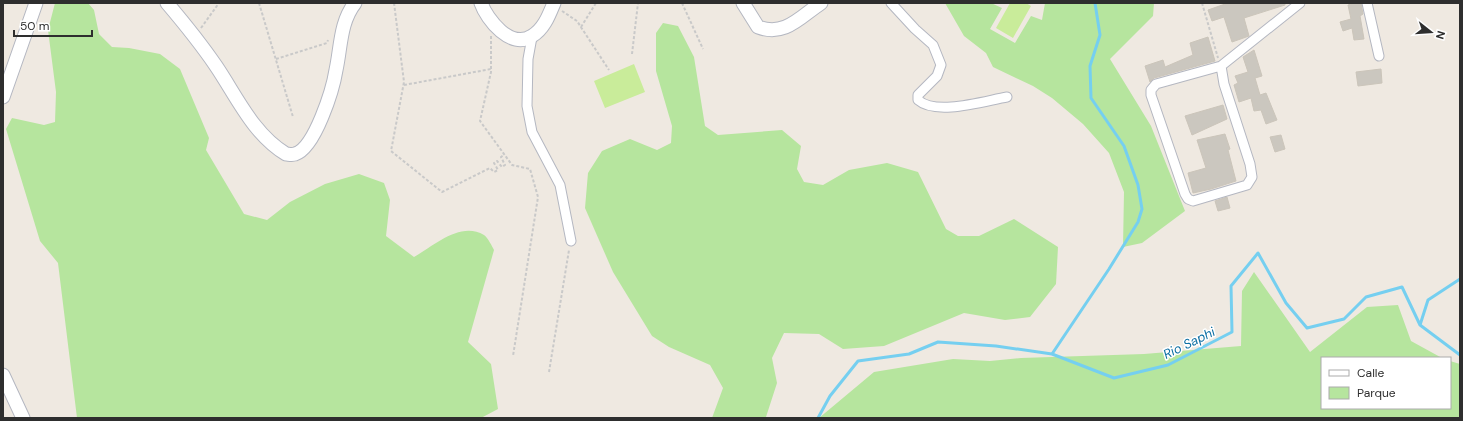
<svg xmlns="http://www.w3.org/2000/svg" width="1463" height="421" font-family="'DM Sans',sans-serif">
  <style>
    .green { fill: #b6e59e }
    .pitch { fill: #c9ec9a }
    .lines { fill: none; stroke-linecap: round; stroke-linejoin: round }
    .stream { stroke: #75cff0; stroke-width: 3 }
    .building { fill: #cbc7bf; stroke: #cbc5ba }
    .street-casing { stroke: #b4b7c1; stroke-width: 11 }
    .secondary-casing { stroke: #b4b7c1; stroke-width: 15 }
    .path { stroke: #c9c9c9; stroke-width: 2; stroke-dasharray: 3 2; stroke-linecap: butt }
    .street { stroke: #fff; stroke-width: 9 }
    .secondary { stroke: #fff; stroke-width: 13 }
    .labels { text-anchor: middle; dominant-baseline: central; stroke-width: 3; stroke-linejoin: round; paint-order: stroke }
    .water-label { font-size: 13px; font-style: italic; fill: #0d6fa3; stroke: #fff }
  </style>
  <rect width="100%" height="100%" fill="#efe9e1"/>
  <path class="green" d="M55,3H88L94,10L99,34L112,47L129,48L160,54L180,69L209,138L206,150L244,214L267,220L290,202L325,184L359,174L384,183L390,200L386,236L414,257C434,246 460,221 484,235C488,238 492,246 494,250L468,342L491,364L498,409L481,418H77L58,263L40,241L6,129L12,118L44,125L55,122L56,92L48,30Z
    M945,3H991L1002,8L990,29L1015,43L1031,16L1042,20L1045,3H1154L1153,16L1110,59L1151,126L1185,211L1142,243L1123,247L1124,192L1109,153L1083,124L1052,98L1033,86L993,67L986,53L964,36Z
    M663,23L678,26L694,57L705,126L718,135L782,130L801,146L797,169L804,182L823,185L849,170L887,163L918,172L946,229L958,236H979L1014,219L1058,247L1056,284L1030,317L1005,320L964,313L884,346L843,349L819,334L784,333L772,358L777,383L766,417L712,418L723,388L710,365L669,347L652,336L613,272L585,208L588,173L602,151L630,139L657,150L671,143L672,126L656,71V33Z
    M1254,272L1310,352L1367,307L1398,305L1411,341L1442,358H1322V408H1450V361L1460,364V418H819L874,372L953,359L990,361L1021,358L1144,354L1241,346L1242,291Z"/>
  <path class="pitch" d="M1010,3H1026L1031,6L1013,38L996,28Z
    M634,64L645,92L605,108L594,81Z"/>
  <g class="lines">
    <path class="stream" d="M1420,325L1428,300L1460,279
      M1052,354L1109,269L1138,222L1142,209L1138,185L1124,146L1091,98L1090,66L1100,35L1095,3
      M818,418L830,396L858,361L909,354L938,342L996,346L1052,354L1114,378L1168,365L1232,332L1231,286L1258,253L1286,303L1307,328L1344,319L1366,297L1402,287L1420,325L1460,355"/>
  </g>
  <path class="building" d="M1228,3H1285V5L1244,18L1249,36L1232,42L1224,17L1212,21L1208,10Z
    M1354,3H1361L1363,14L1360,16L1364,39L1354,40L1352,28L1343,31L1340,22L1351,19L1348,5Z
    M1208,37L1215,61L1154,78L1150,82L1145,66L1163,60L1165,67L1193,55L1190,43Z
    M1254,50L1262,76L1255,78L1260,95L1266,93L1277,120L1266,124L1261,110L1254,111L1251,98L1239,102L1234,85L1238,83L1235,76L1248,72L1243,57Z
    M1381,69L1382,83L1358,86L1356,72Z
    M1223,105L1227,119L1192,135L1185,116Z
    M1225,134L1230,149L1228,150L1236,181L1211,189L1193,193L1188,173L1206,168L1197,140Z
    M1281,135L1285,149L1275,152L1270,137Z
    M1227,197L1230,208L1218,211L1215,201Z"/>
  <g class="lines">
    <defs>
      <path id="street" d="M891,3L915,29L933,45L941,65L937,76L918,95V100C936,116 984,101 1007,97
        M1367,3L1379,56
        M532,37L528,59L527,106L532,132L560,185L571,241
        M1221,66L1156,84L1151,90V95L1185,194L1188,199L1193,201L1247,185L1252,177L1250,164L1224,84L1221,66L1300,3"/>
      <path id="secondary" d="M167,3C184,23 201,44 216,66C237,97 253,134 286,154C288,154 292,155 295,154C315,148 333,89 336,70C341,47 340,22 355,3
        M481,3C487,20 511,50 532,36C544,29 549,15 554,3
        M743,3L758,27C785,37 800,17 821,3
        M3,97L36,3
        M3,375L23,418"/>
    </defs>
    <use href="#street" class="street-casing"/>
    <use href="#secondary" class="secondary-casing"/>
    <path class="path" d="M259,3L293,117
      M394,3L404,82L391,151L442,192L490,168L494,172L498,170L494,163L497,161L502,167L505,165L501,157L504,155
      M682,3L703,49
      M1202,3L1218,58
      M562,11L577,21L609,70
      M581,27L596,3
      M201,28L219,3
      M491,36V72L480,121L512,165L530,169L538,197L513,356
      M632,54L638,3
      M276,59L327,43L328,40
      M404,85L491,69
      M549,372L569,250"/>
    <use href="#street" class="street"/>
    <use href="#secondary" class="secondary"/>
  </g>
  <g class="labels">
    <g class="water-label">
      <text transform="translate(1189 343) rotate(-26)">Rio Saphi</text>
    </g>
  </g>
  <rect width="1463" height="421" fill="none" stroke="#2e2e2e" stroke-width="8"/>
  <rect x="1321" y="357" width="130" height="52" fill="#ffffff" stroke="#ababab"/>
  <rect x="1329" y="370" width="20" height="6" fill="#ffffff" stroke="#ababab"/>
  <text x="1357" y="377" font-size="12" fill="#2e2e2e">Calle</text>
  <rect x="1329" y="387" width="20" height="12" fill="#b6e59e" stroke="#ababab"/>
  <text x="1357" y="397" font-size="12" fill="#2e2e2e">Parque</text>
  <g transform="translate(1431 32) rotate(107)" stroke="#ffffff" stroke-width="3" paint-order="stroke">
  <path d="M0-3L7 15L0 10L-7 15Z" fill="#2e2e2e"/>
  <text y="-6" font-size="11" font-weight="bold" text-anchor="middle" fill="#2e2e2e">N</text>
  </g>
  <path d="M14 30v6h78v-6" fill="none" stroke="#2e2e2e" stroke-width="2"/>
  <text x="20" y="30" font-size="12" fill="#2e2e2e" stroke="#ffffff" stroke-width="3" paint-order="stroke">50 m</text>
</svg>
